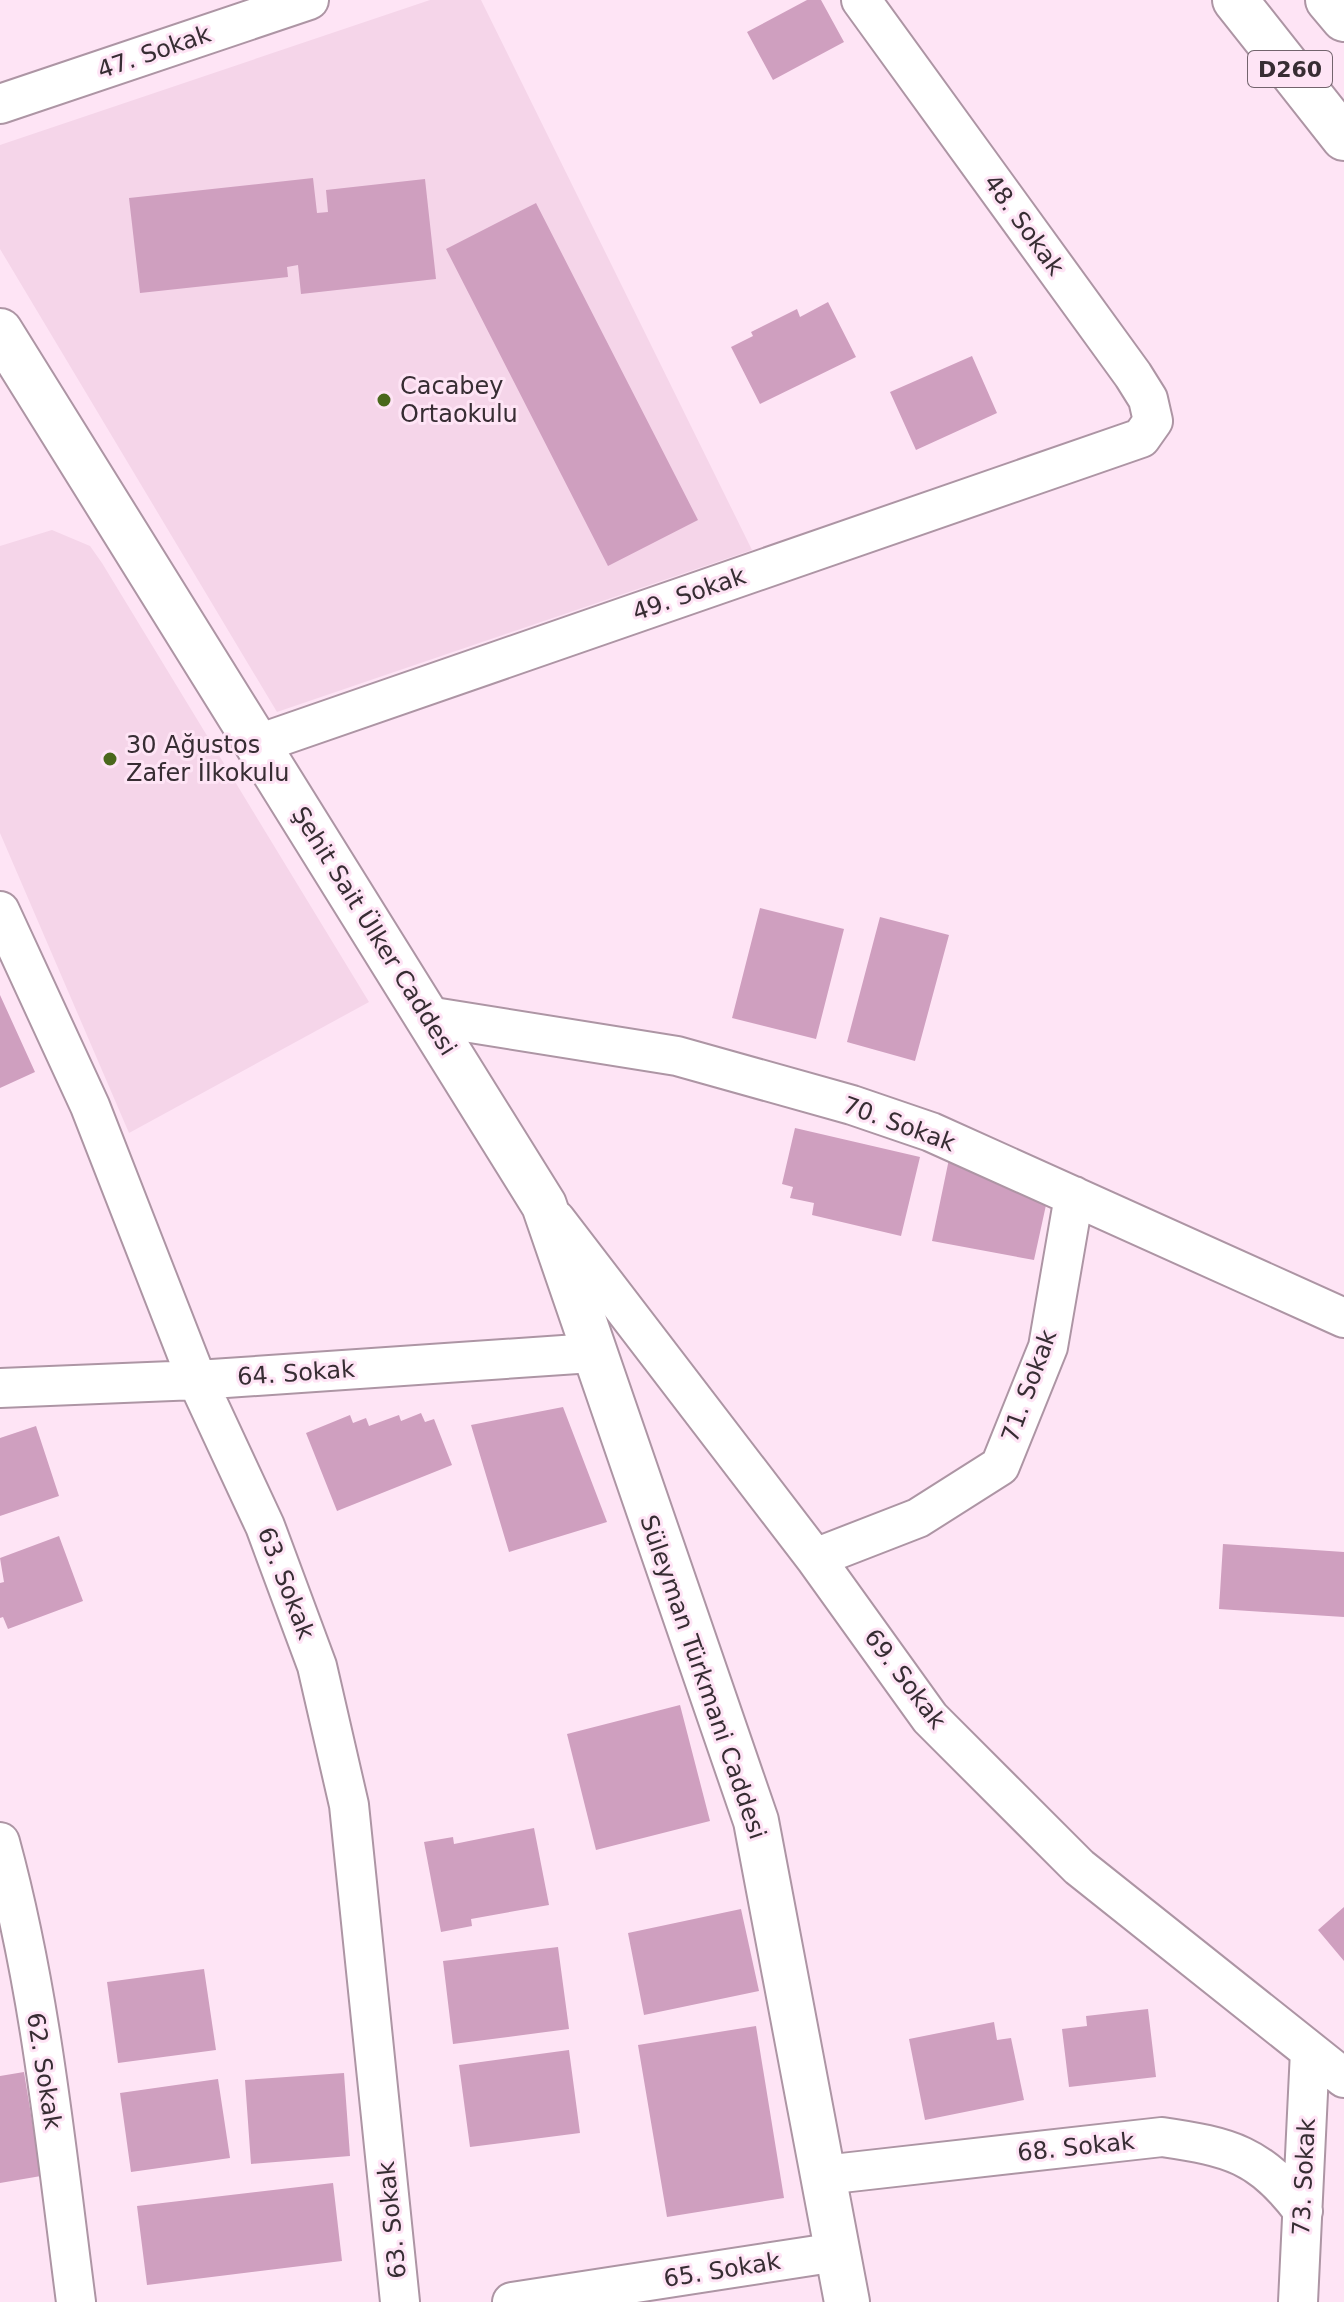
<svg xmlns="http://www.w3.org/2000/svg" width="1344" height="2302" font-family="'DejaVu Sans',sans-serif">
  <style>
    .built { fill: #f5d5e9 }
    .building { fill: #cf9fbf }
    .lines { fill: none; stroke-linecap: round; stroke-linejoin: round }
    .street-casing { stroke: #ad95a4; stroke-width: 42 }
    .secondary-casing { stroke: #ad95a4; stroke-width: 48 }
    .highway-casing { stroke: #ad95a4; stroke-width: 48 }
    .street { stroke: #fff; stroke-width: 38 }
    .secondary { stroke: #fff; stroke-width: 44 }
    .highway { stroke: #fff; stroke-width: 44 }
    .poi-dot { fill: #4a681c; stroke: #fee4f5; stroke-width: 3 }
    .labels { text-anchor: middle; dominant-baseline: central; stroke-width: 6; stroke-linejoin: round; paint-order: stroke }
    .shield { fill: #fee4f5; stroke: #73646d; stroke-width: 2 }
    .shield-label { font-size: 22px; font-weight: bold; fill: #372d33 }
    .street-label { font-size: 24px; fill: #372d33; stroke: #fee4f5 }
    .poi-label { font-size: 24px; fill: #372d33; stroke: #fee4f5; text-anchor: start }
  </style>
  <rect width="100%" height="100%" fill="#fee4f5"/>
  <path class="built" d="M430,0H481L752,550L277,712L0,249V145Z
    M52,530L90,546L102,563L369,1002L129,1133L0,833V546Z"/>
  <path class="building" d="M807,0H821L844,42L773,80L747,32Z
    M313,178L317,213L328,212L326,190L425,179L436,279L301,294L298,265L287,267L288,277L140,293L129,198Z
    M536,203L698,520L608,566L446,249Z
    M828,302L856,357L760,404L731,347L753,336L751,332L797,309L800,317Z
    M972,356L997,413L916,450L890,392Z
    M760,908L844,929L816,1039L732,1018Z
    M880,917L949,935L915,1061L847,1042Z
    M0,995L35,1072L0,1088Z
    M795,1128L920,1157L901,1236L812,1215L814,1203L790,1198L793,1187L782,1184Z
    M949,1159L994,1173L1046,1205L1034,1260L932,1241Z
    M563,1407L607,1522L509,1552L471,1425Z
    M421,1413L425,1422L434,1419L452,1465L337,1511L306,1433L350,1415L353,1423L366,1418L369,1426L399,1415L401,1421Z
    M36,1426L59,1496L0,1516V1438Z
    M59,1536L83,1601L8,1629L3,1617L0,1618V1583L4,1582L0,1558Z
    M1223,1544L1344,1552V1617L1219,1609Z
    M680,1705L710,1821L596,1850L567,1734Z
    M534,1828L549,1905L471,1919L472,1926L441,1932L424,1842L453,1837L454,1844Z
    M1344,1907V1961L1318,1930Z
    M741,1909L759,1991L644,2015L628,1933Z
    M558,1947L569,2029L453,2044L443,1961Z
    M204,1969L216,2050L118,2063L107,1982Z
    M1148,2009L1156,2077L1069,2087L1062,2029L1087,2026L1086,2016Z
    M994,2022L997,2040L1011,2038L1024,2100L925,2120L909,2039Z
    M756,2026L784,2198L667,2217L638,2045Z
    M569,2050L580,2133L470,2147L459,2065Z
    M24,2072L41,2176L0,2183V2076Z
    M344,2073L350,2156L251,2164L245,2080Z
    M218,2079L230,2158L131,2172L120,2093Z
    M333,2183L342,2261L147,2285L137,2206Z"/>
  <g class="lines">
    <defs>
      <path id="street" d="M0,104L309,0
        M258,744L1141,438L1153,421L1148,399L1133,375L861,0
        M0,911L90,1106L197,1380L265,1526L317,1666L349,1805L400,2302
        M427,1016L677,1056L852,1105L931,1132L1344,1318
        M556,1220L815,1558L930,1718L1079,1867L1344,2078
        M0,1388L197,1380L592,1353
        M815,1558L918,1518L1000,1466L1048,1347L1074,1196
        M0,1842C41,1992 56,2148 76,2302
        M824,2175L1162,2137C1230,2147 1260,2154 1303,2211
        M512,2302L837,2252
        M1298,2302L1310,2051"/>
      <path id="secondary" d="M0,331L544,1205L756,1821L847,2302"/>
      <path id="highway" d="M1235,0L1344,138
        M1328,0L1344,19"/>
    </defs>
    <use href="#street" class="street-casing"/>
    <use href="#secondary" class="secondary-casing"/>
    <use href="#highway" class="highway-casing"/>
    <use href="#street" class="street"/>
    <use href="#secondary" class="secondary"/>
    <use href="#highway" class="highway"/>
  </g>
  <g class="poi-dot">
    <circle cx="384" cy="400" r="8"/>
    <circle cx="110" cy="759" r="8"/>
  </g>
  <g class="labels">
    <rect class="shield" x="1248" y="51" width="84" height="36" rx="6"/>
    <g class="shield-label">
      <text x="1290" y="69">D260</text>
    </g>
    <g class="street-label">
      <text transform="translate(154 52) rotate(-19)">47. Sokak</text>
      <text transform="translate(1024 225) rotate(54)">48. Sokak</text>
      <text transform="translate(689 594) rotate(-19)">49. Sokak</text>
      <text transform="translate(374 931) rotate(58)">Şehit Sait Ülker Caddesi</text>
      <text transform="translate(899 1124) rotate(20)">70. Sokak</text>
      <text transform="translate(296 1373) rotate(-4)">64. Sokak</text>
      <text transform="translate(1029 1386) rotate(-70)">71. Sokak</text>
      <text transform="translate(286 1583) rotate(69)">63. Sokak</text>
      <text transform="translate(703 1677) rotate(71)">Süleyman Türkmani Caddesi</text>
      <text transform="translate(905 1679) rotate(53)">69. Sokak</text>
      <text transform="translate(44 2071) rotate(81)">62. Sokak</text>
      <text transform="translate(1076 2147) rotate(-6)">68. Sokak</text>
      <text transform="translate(1304 2177) rotate(-87)">73. Sokak</text>
      <text transform="translate(392 2220) rotate(-96)">63. Sokak</text>
      <text transform="translate(722 2270) rotate(-9)">65. Sokak</text>
    </g>
    <g class="poi-label">
      <text x="400" y="386">Cacabey<tspan x="400" dy="28">Ortaokulu</tspan></text>
      <text x="126" y="745">30 Ağustos<tspan x="126" dy="28">Zafer İlkokulu</tspan></text>
    </g>
  </g>
</svg>
